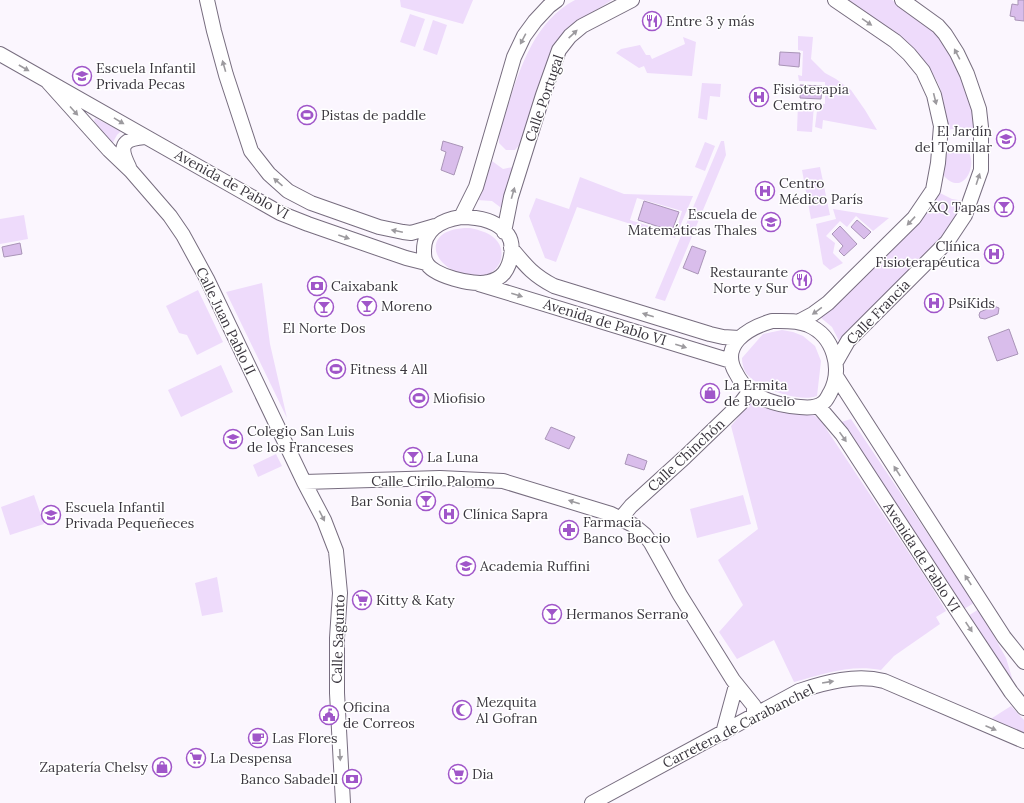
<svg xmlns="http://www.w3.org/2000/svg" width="1024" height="803" font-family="Lora,serif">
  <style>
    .green { fill: #eedbfb; fill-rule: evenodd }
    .water { fill: #d9bdeb; stroke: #a994b7 }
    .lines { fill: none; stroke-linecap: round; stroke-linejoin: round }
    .secondary-casing { stroke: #776d7f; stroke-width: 16 }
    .secondary { stroke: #fff; stroke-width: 14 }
    .oneway { fill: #9c9a9e }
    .labels { text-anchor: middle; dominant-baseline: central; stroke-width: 3; stroke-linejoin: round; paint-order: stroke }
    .poi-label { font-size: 14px; fill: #3a363e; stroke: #fff; text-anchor: start }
    .street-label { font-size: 14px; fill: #3a363e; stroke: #fff }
  </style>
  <rect width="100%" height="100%" fill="#fbf6fe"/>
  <path class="green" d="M400,0H473L463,24L401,7Z
    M575,0H612L582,19L566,33L524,140L515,150H506L499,143V133C515,87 527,25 575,0Z
    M845,0H892L936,33L954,58L973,106L977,132L960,127L948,130C946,117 944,103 941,91C936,75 924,61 914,49Z
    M410,14L425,19L415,47L400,42Z
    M433,20L447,25L437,55L423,50Z
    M798,36L813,37L811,59L825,73L836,79L851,90L865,110L877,130L823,120L822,129L815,127L818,103L825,104V82L799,81L798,75L802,76L803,51L798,50Z
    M683,37L696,42L692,76L647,73L644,66L639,68L616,53L621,49L640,45L646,55H650L652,59L685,44Z
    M702,83L721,84L720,97L710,96L707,120L698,118Z
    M798,103L814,104L812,132L797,131Z
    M95,118L121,131L117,135L112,144L94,121Z
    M721,141H724L726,155L665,301L655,298Z
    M705,142L715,146L705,171L695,167Z
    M962,146C964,147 966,148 967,150C979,163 964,198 944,176C945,161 944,147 962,146Z
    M492,161L503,169L518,166L504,210L492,201L477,200Z
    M820,167L830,215L811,219L802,170Z
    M580,177L624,194L693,196L675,238L577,207L556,262L545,258L529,216L536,198L569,209ZM637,198L682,211L675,234L630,220Z
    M938,192L952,199L965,201L959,216L937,244L840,343L832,327L820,317Z
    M833,209L889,218L873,231L856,216L847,227L840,221L826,236L835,243L833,253L843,263L830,270L823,264L816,224L836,219Z
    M24,215L28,239L0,244V219Z
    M470,228C479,230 487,232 493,237C510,250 500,276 479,276C431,276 416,227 470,228Z
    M262,283L270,344L287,418L226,292Z
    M198,290L223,342L197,355L187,335L179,333L166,306Z
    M782,330L793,332L803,336L815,346L821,361L817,396C799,403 757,388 746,373C743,368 742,363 742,358L763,334Z
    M221,365L233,392L181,417L168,390Z
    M755,397L810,412L821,421L931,586L946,611L936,617L940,624L894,656L881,670C851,664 823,674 794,682L774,640L737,659L719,632L743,605L718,560L758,529L731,426Z
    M851,419L974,603L964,609L841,422Z
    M276,454L282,466L258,477L253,465Z
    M34,495L44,524L10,535L1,507Z
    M743,495L751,524L697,538L690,509Z
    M217,577L223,612L202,616L195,583Z
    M979,609L1006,658L1013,681L968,616Z
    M1011,706L1024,720V736L989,720Z"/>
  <path class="water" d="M1018,0H1024V21L1015,20V17L1010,16L1012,4L1018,5Z
    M780,52L800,53L799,67L779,65Z
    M800,85L822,86L821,99L800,98Z
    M443,141L463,147L454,175L441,170L446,152L441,150Z
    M644,201L679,212L672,231L638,220Z
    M857,220L871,232L864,239L851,227Z
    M840,226L857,244L844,256L839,251L843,246L832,234Z
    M20,243L22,254L4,257L2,247Z
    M692,246L706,251L698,274L683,268Z
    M994,306L999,308L998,314L985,319L980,318L979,315L980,312Z
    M1009,329L1018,354L997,361L988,337Z
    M551,427L575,437L569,449L545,439Z
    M628,454L647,461L644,470L625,464Z"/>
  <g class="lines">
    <defs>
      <path id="secondary" d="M207,0L214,31L226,75L251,151L269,174L288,191L311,203L379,227L403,232L411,233L435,226
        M0,54L280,213L308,224L406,258L426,263
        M48,82L109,150L131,171L170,216L183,235L207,279L304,482L324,520L336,551L340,593L337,638V693L343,803
        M129,167C119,147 121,139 145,137
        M461,217C478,217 498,221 508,235C515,245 511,264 504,273C500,278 493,281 488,282C474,286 432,276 426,262C424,259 424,254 424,250C424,229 442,220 461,217Z
        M461,217L476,187L514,57L524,36L535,21L549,6L557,0
        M504,232L511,197L543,95L559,50L570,36L582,26L632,0
        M511,248C526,266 533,275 554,286L710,334L723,337L739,338
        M479,284L731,361
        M772,321C784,321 797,320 808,325C834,336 843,369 830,393C828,396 827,400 823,403C817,408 809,408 800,407C784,406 765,401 751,392C745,387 740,381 736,373C719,345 748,328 772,321Z
        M798,322L813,314L828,303L914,218L933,190L938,163L941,126L934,95L923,71L909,54L895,41L835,0
        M836,362L848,341L947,242L965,215L981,170V127L979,109L967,74L957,53L945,34L938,26L902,0
        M836,376L1004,637L1024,662
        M819,407L842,434L960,615L1011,692L1024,708
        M304,482L440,478L503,481L611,514L633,525L645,535L651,543L680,595L733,680L754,706V715
        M621,518L631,506L685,457L740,404L750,391
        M723,733L735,689
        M592,803L799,691C826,682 856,674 884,681L1024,741"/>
    </defs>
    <use href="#secondary" class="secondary-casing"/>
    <use href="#secondary" class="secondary"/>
  </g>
  <defs><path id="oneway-solid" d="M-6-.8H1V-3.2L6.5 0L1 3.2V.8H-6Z"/></defs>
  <g class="oneway">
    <use href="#oneway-solid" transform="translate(867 22) rotate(34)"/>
    <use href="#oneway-solid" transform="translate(573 34) rotate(-43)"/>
    <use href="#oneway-solid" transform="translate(523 39) rotate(118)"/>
    <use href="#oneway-solid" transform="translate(957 54) rotate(-118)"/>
    <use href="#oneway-solid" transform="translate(224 66) rotate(-106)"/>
    <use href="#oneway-solid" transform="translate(24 68) rotate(30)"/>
    <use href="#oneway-solid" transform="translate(935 99) rotate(76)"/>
    <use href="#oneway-solid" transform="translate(74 111) rotate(48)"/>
    <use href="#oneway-solid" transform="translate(119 121) rotate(31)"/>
    <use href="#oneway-solid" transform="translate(978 179) rotate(-72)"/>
    <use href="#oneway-solid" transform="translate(278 182) rotate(-139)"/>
    <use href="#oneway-solid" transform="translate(513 193) rotate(-74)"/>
    <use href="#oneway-solid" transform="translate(911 221) rotate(133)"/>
    <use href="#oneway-solid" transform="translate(397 231) rotate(-168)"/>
    <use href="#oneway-solid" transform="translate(344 237) rotate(19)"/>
    <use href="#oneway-solid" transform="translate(517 295) rotate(17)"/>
    <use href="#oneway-solid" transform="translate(817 311) rotate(144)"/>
    <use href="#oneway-solid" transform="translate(648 315) rotate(-163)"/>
    <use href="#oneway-solid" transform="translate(681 346) rotate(17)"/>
    <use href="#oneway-solid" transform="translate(843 437) rotate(55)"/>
    <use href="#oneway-solid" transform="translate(897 471) rotate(-123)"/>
    <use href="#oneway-solid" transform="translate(574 502) rotate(-163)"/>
    <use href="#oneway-solid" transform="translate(322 516) rotate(63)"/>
    <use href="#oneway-solid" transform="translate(968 580) rotate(-123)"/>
    <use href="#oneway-solid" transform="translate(969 627) rotate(56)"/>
    <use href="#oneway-solid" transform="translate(828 682) rotate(-9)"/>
    <use href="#oneway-solid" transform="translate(991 728) rotate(23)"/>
    <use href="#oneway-solid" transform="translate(340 755) rotate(87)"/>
  </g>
  <defs>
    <symbol id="restaurant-ring" viewBox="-11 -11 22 22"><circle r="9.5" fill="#fff" stroke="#a056c9" stroke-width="1.5"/><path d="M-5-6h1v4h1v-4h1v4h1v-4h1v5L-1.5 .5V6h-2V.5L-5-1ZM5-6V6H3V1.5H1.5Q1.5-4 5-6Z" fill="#a056c9"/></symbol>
    <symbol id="school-ring" viewBox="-11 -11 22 22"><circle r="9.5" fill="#fff" stroke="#a056c9" stroke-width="1.5"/><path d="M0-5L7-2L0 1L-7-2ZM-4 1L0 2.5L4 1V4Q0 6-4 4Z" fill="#a056c9"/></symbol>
    <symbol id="hospital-ring" viewBox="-11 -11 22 22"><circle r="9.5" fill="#fff" stroke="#a056c9" stroke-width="1.5"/><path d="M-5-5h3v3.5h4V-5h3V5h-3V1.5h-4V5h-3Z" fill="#a056c9"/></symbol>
    <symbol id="stadium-ring" viewBox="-11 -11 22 22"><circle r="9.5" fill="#fff" stroke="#a056c9" stroke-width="1.5"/><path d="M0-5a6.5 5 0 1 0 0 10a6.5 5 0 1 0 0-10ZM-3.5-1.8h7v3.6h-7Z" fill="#a056c9"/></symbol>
    <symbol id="bar-ring" viewBox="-11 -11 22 22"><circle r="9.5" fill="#fff" stroke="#a056c9" stroke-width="1.5"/><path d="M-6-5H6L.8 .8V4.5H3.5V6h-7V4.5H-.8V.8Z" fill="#a056c9"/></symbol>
    <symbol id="bank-ring" viewBox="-11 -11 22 22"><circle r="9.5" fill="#fff" stroke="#a056c9" stroke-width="1.5"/><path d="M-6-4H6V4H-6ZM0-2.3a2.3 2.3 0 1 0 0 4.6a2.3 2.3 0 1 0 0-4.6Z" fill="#a056c9"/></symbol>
    <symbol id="shop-ring" viewBox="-11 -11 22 22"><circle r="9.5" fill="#fff" stroke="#a056c9" stroke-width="1.5"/><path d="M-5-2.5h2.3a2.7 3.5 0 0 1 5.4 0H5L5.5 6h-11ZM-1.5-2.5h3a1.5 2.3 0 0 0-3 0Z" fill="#a056c9"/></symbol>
    <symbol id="pharmacy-ring" viewBox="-11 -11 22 22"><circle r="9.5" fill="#fff" stroke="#a056c9" stroke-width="1.5"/><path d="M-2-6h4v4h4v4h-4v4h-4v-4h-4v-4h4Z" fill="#a056c9"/></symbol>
    <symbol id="supermarket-ring" viewBox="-11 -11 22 22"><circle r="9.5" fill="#fff" stroke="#a056c9" stroke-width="1.5"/><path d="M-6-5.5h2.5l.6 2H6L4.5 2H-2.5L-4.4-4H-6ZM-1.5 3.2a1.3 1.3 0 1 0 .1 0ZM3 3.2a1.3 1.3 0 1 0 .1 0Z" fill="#a056c9"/></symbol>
    <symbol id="mosque-ring" viewBox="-11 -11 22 22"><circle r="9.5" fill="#fff" stroke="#a056c9" stroke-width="1.5"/><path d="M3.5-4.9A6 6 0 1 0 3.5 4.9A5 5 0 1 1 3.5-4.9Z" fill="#a056c9"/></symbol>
    <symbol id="civic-ring" viewBox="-11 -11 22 22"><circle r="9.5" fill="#fff" stroke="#a056c9" stroke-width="1.5"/><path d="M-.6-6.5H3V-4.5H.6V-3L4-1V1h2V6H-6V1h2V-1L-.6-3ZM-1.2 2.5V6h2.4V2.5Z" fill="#a056c9"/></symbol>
    <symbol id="cafe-ring" viewBox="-11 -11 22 22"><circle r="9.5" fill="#fff" stroke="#a056c9" stroke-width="1.5"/><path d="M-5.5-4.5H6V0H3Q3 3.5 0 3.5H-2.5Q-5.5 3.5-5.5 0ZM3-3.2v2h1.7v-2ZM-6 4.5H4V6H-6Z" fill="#a056c9"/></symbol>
  </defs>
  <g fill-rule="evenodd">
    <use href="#restaurant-ring" x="641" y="10" width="22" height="22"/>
    <use href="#school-ring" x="71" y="65" width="22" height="22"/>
    <use href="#hospital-ring" x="748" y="86" width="22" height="22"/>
    <use href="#stadium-ring" x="296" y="104" width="22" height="22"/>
    <use href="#school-ring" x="995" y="128" width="22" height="22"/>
    <use href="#hospital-ring" x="754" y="180" width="22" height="22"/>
    <use href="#bar-ring" x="993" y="196" width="22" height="22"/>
    <use href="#school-ring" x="760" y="211" width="22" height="22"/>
    <use href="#hospital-ring" x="983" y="243" width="22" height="22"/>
    <use href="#restaurant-ring" x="791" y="269" width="22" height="22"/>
    <use href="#bank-ring" x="306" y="275" width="22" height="22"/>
    <use href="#hospital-ring" x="923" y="292" width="22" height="22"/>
    <use href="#bar-ring" x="356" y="295" width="22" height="22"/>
    <use href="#bar-ring" x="313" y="296" width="22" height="22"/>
    <use href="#stadium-ring" x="325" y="358" width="22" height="22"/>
    <use href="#shop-ring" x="699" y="382" width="22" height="22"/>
    <use href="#stadium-ring" x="408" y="387" width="22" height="22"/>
    <use href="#school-ring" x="222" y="428" width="22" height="22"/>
    <use href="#bar-ring" x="402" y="446" width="22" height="22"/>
    <use href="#bar-ring" x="415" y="490" width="22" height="22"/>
    <use href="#hospital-ring" x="438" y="503" width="22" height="22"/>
    <use href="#school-ring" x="40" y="504" width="22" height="22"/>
    <use href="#pharmacy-ring" x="558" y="519" width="22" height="22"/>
    <use href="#school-ring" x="455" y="555" width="22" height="22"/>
    <use href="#supermarket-ring" x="351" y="589" width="22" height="22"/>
    <use href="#bar-ring" x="541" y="603" width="22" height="22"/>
    <use href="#mosque-ring" x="451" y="699" width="22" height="22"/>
    <use href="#civic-ring" x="318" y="704" width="22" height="22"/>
    <use href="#cafe-ring" x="247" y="727" width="22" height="22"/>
    <use href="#supermarket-ring" x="185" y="747" width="22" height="22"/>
    <use href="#shop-ring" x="151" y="756" width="22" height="22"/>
    <use href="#supermarket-ring" x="447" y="763" width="22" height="22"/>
    <use href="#bank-ring" x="341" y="768" width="22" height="22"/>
  </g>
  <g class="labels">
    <g class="poi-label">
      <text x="666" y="21">Entre 3 y más</text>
      <text x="96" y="68">Escuela Infantil<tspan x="96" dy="16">Privada Pecas</tspan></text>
      <text x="773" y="89">Fisioterapia<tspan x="773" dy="16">Cemtro</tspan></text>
      <text x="321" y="115">Pistas de paddle</text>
      <text x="992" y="131" text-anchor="end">El Jardín<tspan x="992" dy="16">del Tomillar</tspan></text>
      <text x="779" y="183">Centro<tspan x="779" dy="16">Médico París</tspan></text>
      <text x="990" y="207" text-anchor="end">XQ Tapas</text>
      <text x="757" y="214" text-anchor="end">Escuela de<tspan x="757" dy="16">Matemáticas Thales</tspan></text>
      <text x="980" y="246" text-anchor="end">Clínica<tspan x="980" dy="16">Fisioterapéutica</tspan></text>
      <text x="788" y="272" text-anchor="end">Restaurante<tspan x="788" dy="16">Norte y Sur</tspan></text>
      <text x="331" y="286">Caixabank</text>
      <text x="948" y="303">PsiKids</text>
      <text x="381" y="306">Moreno</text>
      <text x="324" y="328" text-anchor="middle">El Norte Dos</text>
      <text x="350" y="369">Fitness 4 All</text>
      <text x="724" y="385">La Ermita<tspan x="724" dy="16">de Pozuelo</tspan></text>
      <text x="433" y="398">Miofisio</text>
      <text x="247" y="431">Colegio San Luis<tspan x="247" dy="16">de los Franceses</tspan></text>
      <text x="427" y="457">La Luna</text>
      <text x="412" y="501" text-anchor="end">Bar Sonia</text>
      <text x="65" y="507">Escuela Infantil<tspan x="65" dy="16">Privada Pequeñeces</tspan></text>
      <text x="463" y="514">Clínica Sapra</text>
      <text x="583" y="522">Farmacia<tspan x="583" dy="16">Banco Boccio</tspan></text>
      <text x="480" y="566">Academia Ruffini</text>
      <text x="376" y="600">Kitty &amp; Katy</text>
      <text x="566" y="614">Hermanos Serrano</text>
      <text x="476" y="702">Mezquita<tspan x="476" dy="16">Al Gofran</tspan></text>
      <text x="343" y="707">Oficina<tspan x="343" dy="16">de Correos</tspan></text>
      <text x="272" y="738">Las Flores</text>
      <text x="210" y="758">La Despensa</text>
      <text x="148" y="767" text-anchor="end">Zapatería Chelsy</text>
      <text x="472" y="774">Dia</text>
      <text x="338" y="779" text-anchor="end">Banco Sabadell</text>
    </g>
    <g class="street-label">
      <text transform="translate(544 98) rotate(-71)">Calle Portugal</text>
      <text transform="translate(232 184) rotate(29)">Avenida de Pablo VI</text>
      <text transform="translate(878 312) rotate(-46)">Calle Francia</text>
      <text transform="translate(226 321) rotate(64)">Calle Juan Pablo II</text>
      <text transform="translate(605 322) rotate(17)">Avenida de Pablo VI</text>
      <text transform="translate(686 455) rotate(-43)">Calle Chinchón</text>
      <text x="433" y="481">Calle Cirilo Palomo</text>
      <text transform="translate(922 557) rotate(57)">Avenida de Pablo VI</text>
      <text transform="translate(338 639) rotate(-88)">Calle Sagunto</text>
      <text transform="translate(738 726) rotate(-27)">Carretera de Carabanchel</text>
    </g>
  </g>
</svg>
